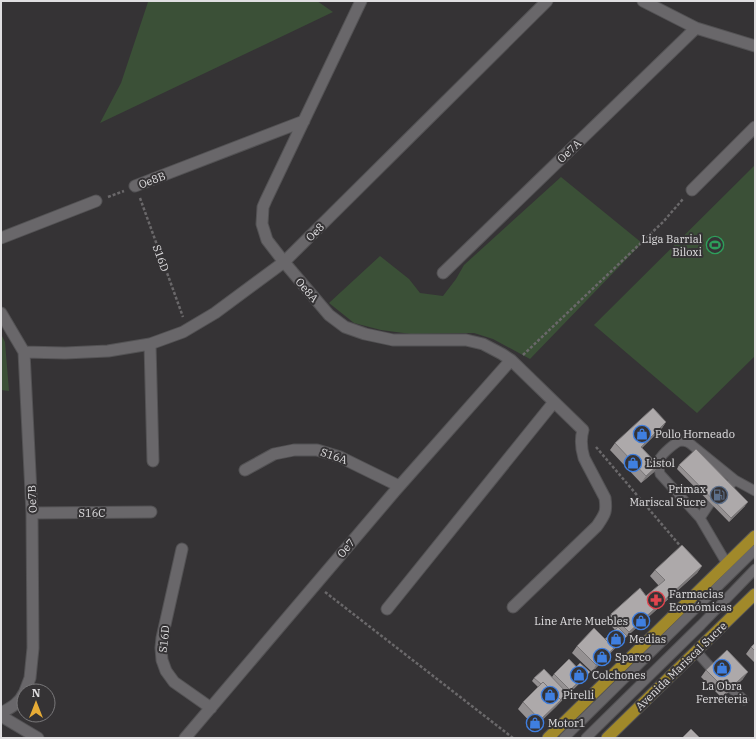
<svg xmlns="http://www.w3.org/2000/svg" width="756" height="739" font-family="'IBM Plex Serif',serif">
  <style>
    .green { fill: #3b5037 }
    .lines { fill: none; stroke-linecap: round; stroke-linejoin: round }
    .service-casing { stroke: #535254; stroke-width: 11 }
    .minor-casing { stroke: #535254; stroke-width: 13 }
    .primary-casing { stroke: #535254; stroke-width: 13 }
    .path { stroke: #6a686a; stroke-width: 2.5; stroke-dasharray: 3 2; stroke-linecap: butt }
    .service { stroke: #69676a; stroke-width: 9 }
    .minor { stroke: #69676a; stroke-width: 11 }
    .primary { stroke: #a1892a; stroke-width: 11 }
    .wall { fill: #959192 }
    .shaded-wall { fill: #797677 }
    .building { fill: #ada9aa; stroke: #797677 }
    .labels { text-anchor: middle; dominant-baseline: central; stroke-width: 4; stroke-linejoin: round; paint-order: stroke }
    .street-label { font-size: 11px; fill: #e0dfe1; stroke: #353335 }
    .poi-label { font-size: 11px; fill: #e0dfe1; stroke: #353335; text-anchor: start }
  </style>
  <rect width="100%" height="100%" fill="#353335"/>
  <path class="green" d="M149,1H317L333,12L100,123L121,83L148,2Z
    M755,165V356L697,413L594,325Z
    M561,177L642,243L530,359L493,339L474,333L411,334L381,330L354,323L329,303L380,256L409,279L420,293L443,296L456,279L464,265Z
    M1,334L5,342L9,391L1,390Z"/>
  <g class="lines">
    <defs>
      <path id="service" d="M732,483L735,480L755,491
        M710,503L700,518L727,564
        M700,518L660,474C659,469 658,465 659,460C662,454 675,442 681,441C686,441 690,443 693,446L735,480
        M696,651L711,668
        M732,689L744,700
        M564,738L755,550
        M586,738L701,625L755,569"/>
      <path id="minor" d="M361,1L266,200L263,207L262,224L267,240L284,262L329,315L345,327L365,334L393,340H466L483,344L502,354L511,360L583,430C580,440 581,448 584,458L605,498C607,512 605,514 597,526L513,607
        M643,1L696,28L755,46
        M135,186L304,121
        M692,190L755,127
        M1,238L96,201
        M443,273L696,28
        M1,313L24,352L32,513L33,648L30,678L25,691
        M150,344L153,461
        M24,352L65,353L108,351L150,344L183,332L215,313L284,262L547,1
        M245,470L274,454L294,450H317L340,457L399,486
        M32,513L151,512
        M182,549L162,638L161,648L162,660L166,671L174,682L211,708
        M387,609L554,402
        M1,713C10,708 20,703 24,693
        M1,716L38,738
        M185,738L395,491L511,360"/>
      <path id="primary" d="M548,738L755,536
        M607,738L755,594"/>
    </defs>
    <use href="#service" class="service-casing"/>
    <use href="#minor" class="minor-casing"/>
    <use href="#primary" class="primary-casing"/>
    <path class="path" d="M108,197L124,191
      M140,198L183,317
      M523,355L663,222L683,199
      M596,447L682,548
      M325,592L513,738"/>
    <use href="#service" class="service"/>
    <use href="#minor" class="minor"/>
    <use href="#primary" class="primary"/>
  </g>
  <path class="wall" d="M666,422L662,428L642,448L658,465L654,472L641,483L610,450L615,443Z
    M679,465L745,506L729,522L677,469Z
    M702,566L697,573L624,639L592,672L572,653L577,646L605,639L615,630L607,621L611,614L646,596L659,586L650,576L655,570Z
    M755,643V663L746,654L751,647Z
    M576,667L587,676L535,727L518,709L523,702L538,687L532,681L534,678L552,677L554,674Z
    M706,670L743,679L722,698L701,677Z"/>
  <path class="shaded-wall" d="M666,422L662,428L636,453L641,447Z
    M658,465L654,472L641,483L646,476Z
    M748,502L745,506L729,522L731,518Z
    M702,566L697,573L624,639L592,672L596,665L614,648L627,636L629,632Z
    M590,672L587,676L580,682Z
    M748,672L743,679L722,698L727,691Z
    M585,676L580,682L565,697L570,690Z
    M568,694L565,697L556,707L535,727L540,720Z"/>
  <path class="building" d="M653,408L666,422L641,447L658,465L646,476L615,443Z
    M696,449L748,502L731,518L679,465Z
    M682,545L702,566L629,632L611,614L640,588L646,596L665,580L655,570Z
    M618,627L627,636L611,651L614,648L605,639Z
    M594,628L614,648L596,665L577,646Z
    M755,643V651L751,647Z
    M727,650L748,672L727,691L706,670Z
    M569,659L585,676L570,690L554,674Z
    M580,663L590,672L583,679L585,676L576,667Z
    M544,669L568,694L558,703L561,700L543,682L541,684L534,678Z
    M543,682L561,700L540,720L523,702Z
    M691,729L700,738H682Z"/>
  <defs>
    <symbol id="stadium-ring" viewBox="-11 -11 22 22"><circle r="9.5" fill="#353335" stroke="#2e9e5b" stroke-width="1.5"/><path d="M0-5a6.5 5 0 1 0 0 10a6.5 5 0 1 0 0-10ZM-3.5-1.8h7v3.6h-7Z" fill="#2e9e5b"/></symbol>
    <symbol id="shop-ring" viewBox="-11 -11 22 22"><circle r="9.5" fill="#353335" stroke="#3f7fe0" stroke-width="1.5"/><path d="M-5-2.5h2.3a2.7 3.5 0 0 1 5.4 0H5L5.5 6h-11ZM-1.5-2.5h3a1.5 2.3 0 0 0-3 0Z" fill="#3f7fe0"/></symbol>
    <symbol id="fuel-ring" viewBox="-11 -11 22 22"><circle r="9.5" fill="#353335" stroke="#5c6f8a" stroke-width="1.5"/><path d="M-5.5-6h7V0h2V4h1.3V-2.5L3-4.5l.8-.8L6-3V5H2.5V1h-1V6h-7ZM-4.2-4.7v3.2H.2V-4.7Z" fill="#5c6f8a"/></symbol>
    <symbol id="pharmacy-ring" viewBox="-11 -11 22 22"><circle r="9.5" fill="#353335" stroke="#e0444e" stroke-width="1.5"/><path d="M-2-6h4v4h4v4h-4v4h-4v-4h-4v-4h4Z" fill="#e0444e"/></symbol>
  </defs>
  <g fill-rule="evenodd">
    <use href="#stadium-ring" x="705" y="235" width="20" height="20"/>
    <use href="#shop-ring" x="632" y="424" width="20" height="20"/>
    <use href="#shop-ring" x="623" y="453" width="20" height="20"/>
    <use href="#fuel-ring" x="709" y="485" width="20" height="20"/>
    <use href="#pharmacy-ring" x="646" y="590" width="20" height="20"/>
    <use href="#shop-ring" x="631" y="611" width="20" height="20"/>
    <use href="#shop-ring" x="606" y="629" width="20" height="20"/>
    <use href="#shop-ring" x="592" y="647" width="20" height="20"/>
    <use href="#shop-ring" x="712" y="658" width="20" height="20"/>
    <use href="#shop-ring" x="569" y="665" width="20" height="20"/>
    <use href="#shop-ring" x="540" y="685" width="20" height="20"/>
    <use href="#shop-ring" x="525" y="713" width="20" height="20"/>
  </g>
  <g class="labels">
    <g class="street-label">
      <text transform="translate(569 151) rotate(-44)">Oe7A</text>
      <text transform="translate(152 180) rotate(-21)">Oe8B</text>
      <text transform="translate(315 232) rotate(-45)">Oe8</text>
      <text transform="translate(161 258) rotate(70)">S16D</text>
      <text transform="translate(307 290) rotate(49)">Oe8A</text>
      <text transform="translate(334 456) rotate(19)">S16A</text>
      <text transform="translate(32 499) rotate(-93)">Oe7B</text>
      <text x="92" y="513">S16C</text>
      <text transform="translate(346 548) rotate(-50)">Oe7</text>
      <text transform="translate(164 639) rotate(-84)">S16D</text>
      <text transform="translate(681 666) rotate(-44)">Avenida Mariscal Sucre</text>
    </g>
    <g class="poi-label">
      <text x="702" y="239" text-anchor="end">Liga Barrial<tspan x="702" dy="13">Biloxi</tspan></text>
      <text x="655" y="434">Pollo Horneado</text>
      <text x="646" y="463">Listol</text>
      <text x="706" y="489" text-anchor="end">Primax<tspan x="706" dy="13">Mariscal Sucre</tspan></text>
      <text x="669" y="594">Farmacias<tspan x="669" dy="13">Económicas</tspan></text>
      <text x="628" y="621" text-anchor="end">Line Arte Muebles</text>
      <text x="629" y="639">Medias</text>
      <text x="615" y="657">Sparco</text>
      <text x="592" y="675">Colchones</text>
      <text x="722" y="686" text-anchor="middle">La Obra<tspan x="722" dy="13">Ferreteria</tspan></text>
      <text x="563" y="695">Pirelli</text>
      <text x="548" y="723">Motor1</text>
    </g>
  </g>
  <rect width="756" height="739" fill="none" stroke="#e0dfe1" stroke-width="4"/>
  <g transform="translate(36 703)"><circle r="19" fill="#353335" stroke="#79787a"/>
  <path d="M0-3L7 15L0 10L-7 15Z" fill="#e7ac36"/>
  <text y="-6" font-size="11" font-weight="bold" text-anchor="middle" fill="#e0dfe1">N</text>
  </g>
</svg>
